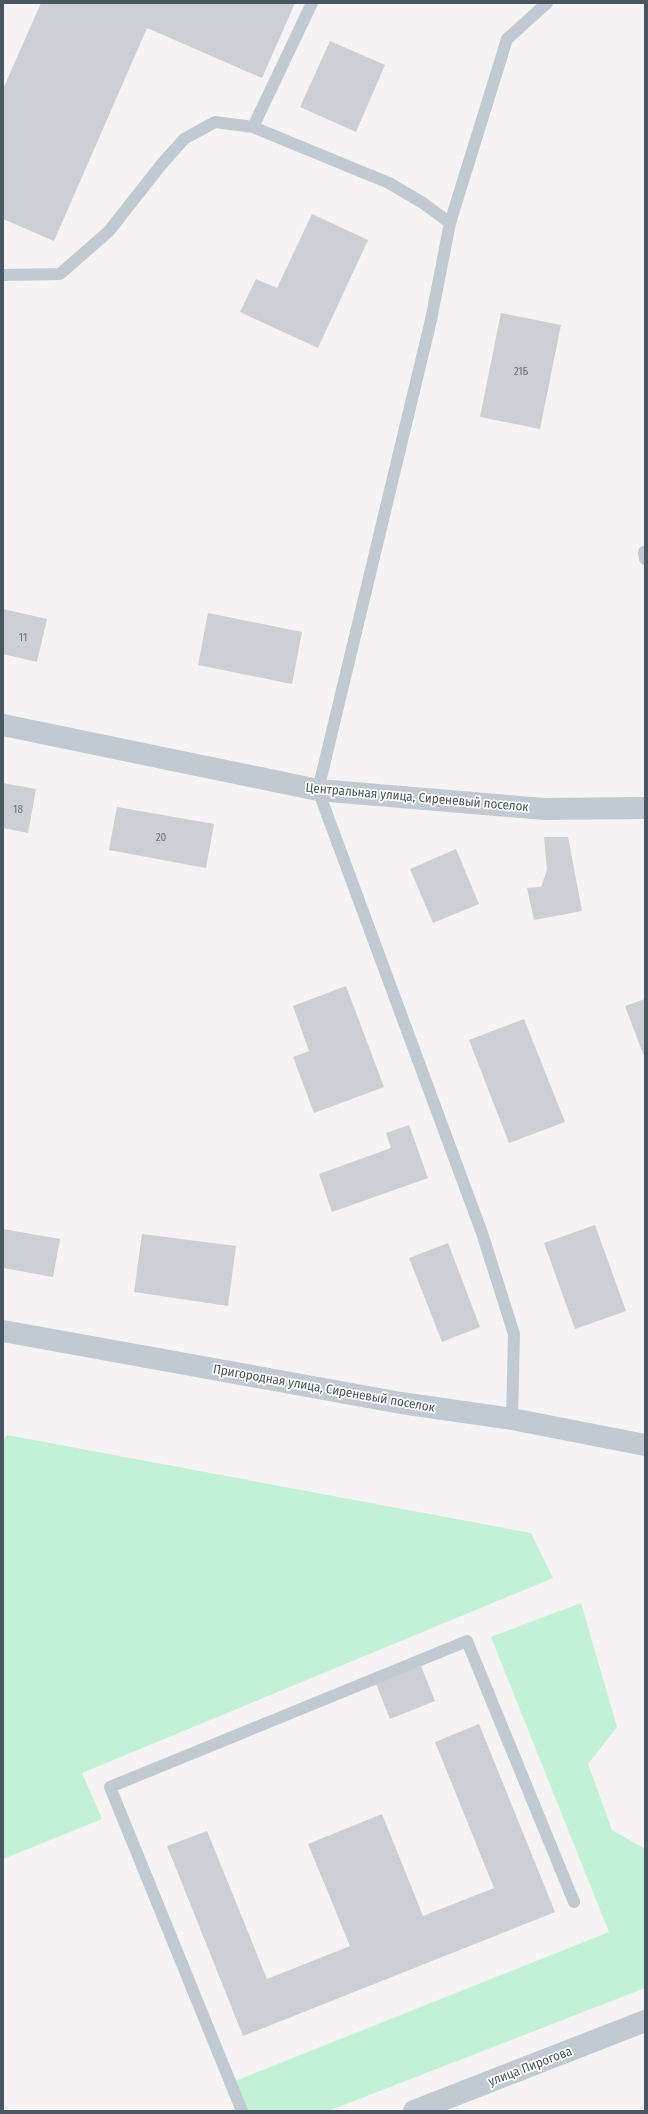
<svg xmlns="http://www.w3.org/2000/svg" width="648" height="2114" font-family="'Fira Sans Condensed',sans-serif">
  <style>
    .green { fill: #c3f1d5 }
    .building { fill: #cdcfd5 }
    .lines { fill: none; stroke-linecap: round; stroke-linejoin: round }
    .lane { stroke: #c1cad2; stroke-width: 12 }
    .street { stroke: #c1cad2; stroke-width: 22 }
    .labels { text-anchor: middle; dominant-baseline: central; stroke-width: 3.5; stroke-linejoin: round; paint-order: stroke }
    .number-label { font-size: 11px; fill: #6b747e }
    .street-label { font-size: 13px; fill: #4a5661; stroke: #fff }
  </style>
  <rect width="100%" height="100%" fill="#f5f3f3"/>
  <path class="green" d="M7,1435L531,1533L553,1578L82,1773L102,1819L3,1859V1440Z
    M581,1603L617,1727L588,1764L612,1830L645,1849V1988L328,2111H247L235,2081L609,1932L491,1637Z"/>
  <path class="building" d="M41,3H295L262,78L147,28L54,241L3,219V89Z
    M330,41L385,65L356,132L300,107Z
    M312,214L368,240L318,348L240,312L256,279L277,288Z
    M501,313L561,325L540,429L480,417Z
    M3,609L47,619L37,662L3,654Z
    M208,613L302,632L292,684L198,665Z
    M3,783L36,789L28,833L3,828Z
    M117,807L214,824L206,868L109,850Z
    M544,837H568L582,911L534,920L527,888L541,887L547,870Z
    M456,849L479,904L433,923L410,869Z
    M346,986L384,1087L314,1113L293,1057L309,1051L293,1006Z
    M645,999V1059L625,1006Z
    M524,1019L565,1122L509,1143L469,1040Z
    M409,1125L428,1178L332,1212L319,1174L391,1148L386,1133Z
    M595,1225L626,1311L575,1329L544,1243Z
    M3,1229L60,1239L53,1277L3,1268Z
    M142,1234L236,1246L228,1306L134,1292Z
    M448,1243L480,1327L442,1342L409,1258Z
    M421,1666L435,1701L390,1719L376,1684Z
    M479,1724L555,1912L243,2036L167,1846L207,1831L267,1979L350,1946L308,1844L382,1814L423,1916L494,1888L435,1742Z"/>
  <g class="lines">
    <path class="lane" d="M312,3L253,127L389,183L423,203L450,223L431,320L318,790L482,1233L514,1334L512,1419
      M450,223L507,39L547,3
      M3,275L60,274L109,231L161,165L184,139L215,122L253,127
      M644,552L645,559
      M242,2111L110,1787L467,1641L574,1902"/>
    <path class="street" d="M3,725L318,790L544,809L645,808
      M3,1331L401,1403L512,1419L645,1445
      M414,2111L645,2021"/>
  </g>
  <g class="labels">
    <g class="number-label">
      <text x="521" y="371">21Б</text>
      <text x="23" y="637">11</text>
      <text x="18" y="809">18</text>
      <text x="161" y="837">20</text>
    </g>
    <g class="street-label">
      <text transform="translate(417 797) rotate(5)">Центральная улица, Сиреневый поселок</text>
      <text transform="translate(324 1388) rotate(10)">Пригородная улица, Сиреневый поселок</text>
      <text transform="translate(530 2066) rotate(-21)">улица Пирогова</text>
    </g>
  </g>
  <rect width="648" height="2114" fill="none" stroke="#4a5661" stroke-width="8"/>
</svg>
